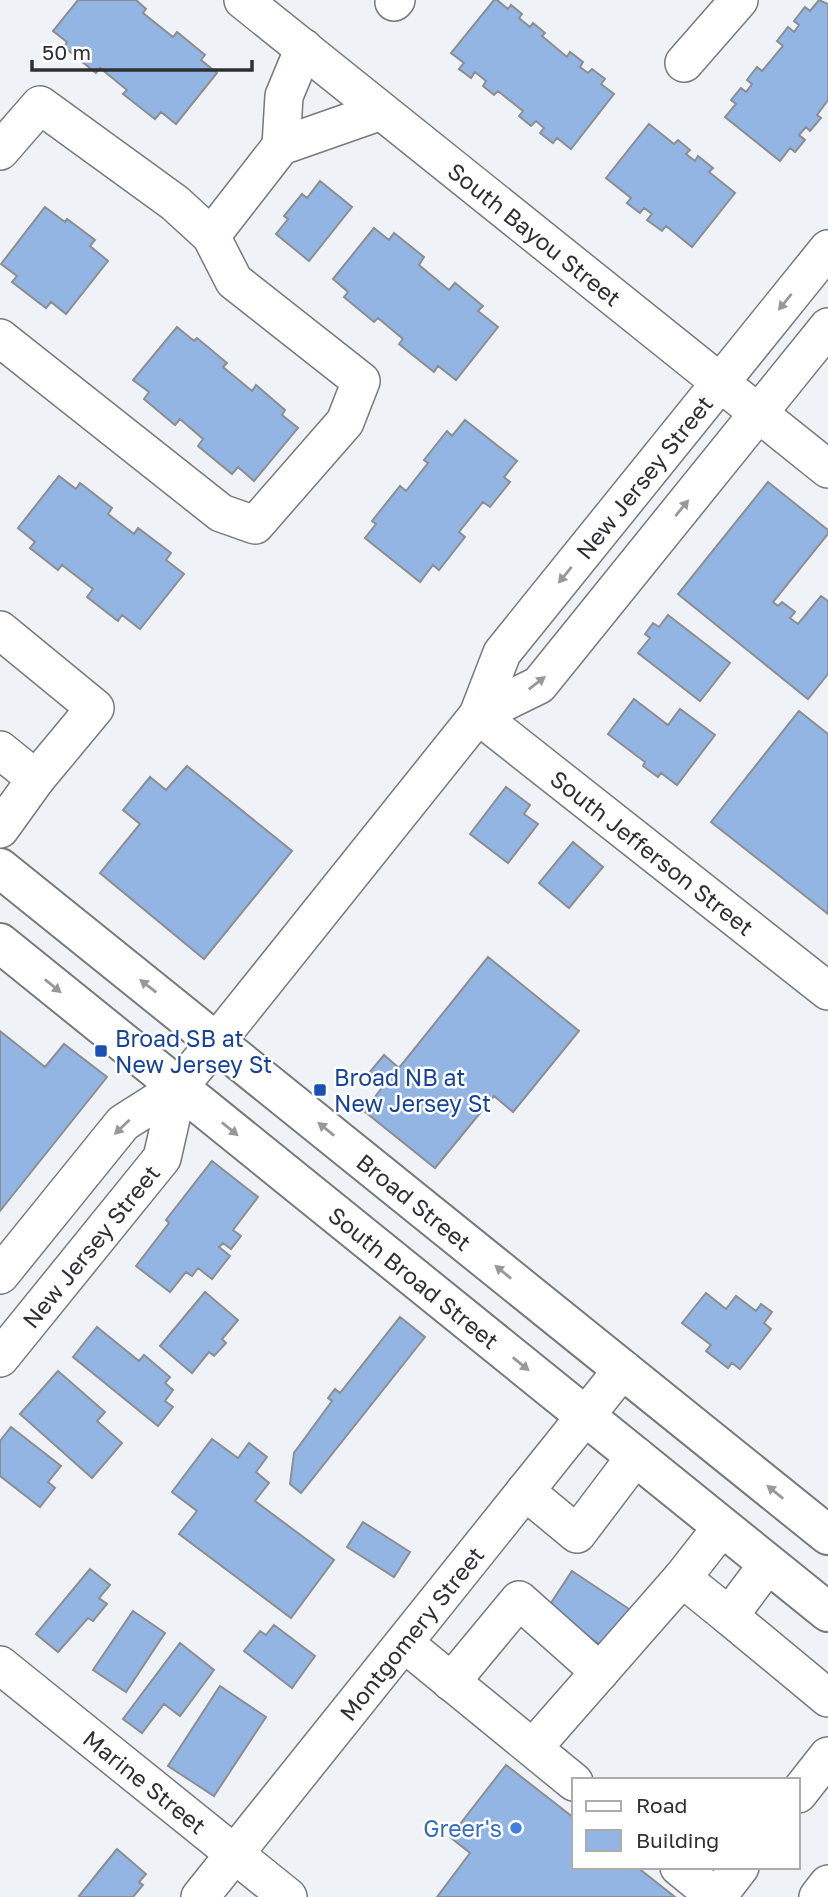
<svg xmlns="http://www.w3.org/2000/svg" width="828" height="1897" font-family="'Golos Text',sans-serif">
  <style>
    .building { fill: #93b5e4; stroke: #8c8f92; stroke-width: 2 }
    .lines { fill: none; stroke-linecap: round; stroke-linejoin: round }
    .minor-casing { stroke: #77797c; stroke-width: 40 }
    .major-casing { stroke: #77797c; stroke-width: 42 }
    .minor { stroke: #fff; stroke-width: 37 }
    .major { stroke: #fff; stroke-width: 38 }
    .oneway { fill: #979898 }
    .transit-dot { fill: #1a4fb4; stroke: #fff; stroke-width: 2.5 }
    .shop-dot { fill: #3f7fe0; stroke: #fff; stroke-width: 2.5 }
    .labels { text-anchor: middle; dominant-baseline: central; stroke-width: 5; stroke-linejoin: round; paint-order: stroke }
    .street-label { font-size: 23px; fill: #2f3032; stroke: #fff }
    .transit-label { font-size: 23px; fill: #164399; stroke: #fff; text-anchor: start }
    .shop-label { font-size: 23px; fill: #366cbe; stroke: #fff; text-anchor: end }
  </style>
  <rect width="100%" height="100%" fill="#eff2f6"/>
  <path class="building" d="M78,0H136L146,9L143,13L173,37L177,32L205,55L201,60L217,73L176,124L161,112L155,119L123,94L127,90L100,68L96,73L64,47L67,42L53,31Z
    M494,0H497L508,9L511,5L522,14L519,18L530,27L533,23L545,33L542,36L567,57L570,52L583,62L580,67L588,73L592,69L605,79L601,84L614,94L571,149L557,138L553,143L540,133L544,128L536,121L531,126L519,116L523,111L498,91L494,95L483,86L486,81L475,72L471,78L459,69L464,63L451,53Z
    M819,0L828,4V100L817,115L821,118L810,131L806,127L799,135L805,140L795,152L790,148L780,161L725,117L736,104L731,100L741,88L746,92L752,84L747,80L757,67L762,71L783,46L777,41L788,27L794,32L799,25L794,21L805,7L810,11Z
    M649,124L674,144L678,140L690,150L686,154L695,161L698,156L713,168L709,172L735,193L692,247L666,226L662,231L647,220L652,214L644,208L640,213L627,203L631,198L606,178Z
    M320,181L352,207L309,261L276,234L288,219L284,216L302,194L307,198Z
    M45,207L65,222L67,219L95,240L90,246L108,261L66,314L51,302L46,308L12,282L17,276L1,264Z
    M374,228L389,240L394,233L424,257L419,265L449,290L455,283L483,306L478,311L498,327L456,380L438,366L434,372L399,344L403,339L378,318L374,322L344,297L348,292L333,279Z
    M177,327L194,341L197,338L227,363L223,367L252,391L256,385L285,410L282,415L298,428L254,481L238,467L232,474L198,446L203,439L180,419L175,425L144,399L149,392L133,380Z
    M465,420L517,461L504,477L510,482L490,507L483,502L459,532L465,537L439,570L433,565L420,582L365,538L376,524L372,521L400,486L406,491L428,463L424,460L447,431L452,436Z
    M59,476L76,489L80,483L112,508L108,514L134,534L138,528L171,553L166,560L184,574L140,629L122,615L118,621L87,597L93,589L62,565L58,570L30,548L35,542L18,528Z
    M768,482L828,530V534L773,602L778,606L782,602L795,612L790,618L798,624L821,596L828,601V674L808,699L678,594Z
    M668,615L730,663L700,701L638,653L650,638L645,634L653,623L659,627Z
    M634,699L668,725L680,709L715,735L677,785L661,773L658,777L643,766L645,762L608,734Z
    M799,711L828,734V914L711,822Z
    M187,766L292,851L204,959L100,873L140,824L123,810L150,777L166,790Z
    M506,787L530,805L524,814L538,824L508,863L470,834Z
    M573,842L603,867L569,908L539,883Z
    M488,957L579,1031L513,1112L494,1096L435,1168L364,1111L384,1085L369,1073L384,1055L399,1068Z
    M0,1031L45,1067L64,1044L107,1077L0,1211Z
    M212,1161L258,1197L233,1230L241,1236L231,1249L223,1243L219,1247L230,1256L212,1279L198,1268L192,1276L186,1272L170,1292L136,1266L169,1223L166,1220Z
    M205,1292L238,1320L222,1339L226,1343L214,1356L209,1352L192,1373L160,1346Z
    M706,1293L726,1309L736,1296L756,1311L761,1304L772,1312L764,1323L771,1329L740,1369L732,1363L728,1368L706,1351L711,1345L682,1323Z
    M400,1317L425,1337L301,1493L290,1484L294,1453L332,1401L328,1398L335,1389L340,1393Z
    M97,1327L139,1361L144,1355L170,1377L165,1383L173,1390L165,1401L173,1407L158,1426L73,1357Z
    M58,1371L105,1412L97,1421L122,1443L92,1478L20,1414Z
    M11,1427L61,1466L48,1482L55,1488L40,1507L0,1476V1441Z
    M212,1439L238,1458L249,1443L267,1457L256,1472L269,1483L255,1501L334,1560L291,1618L179,1534L197,1511L172,1492Z
    M363,1522L410,1552L394,1577L347,1547Z
    M90,1569L110,1585L99,1598L107,1604L93,1621L88,1618L58,1652L36,1634Z
    M572,1571L632,1611L607,1649L547,1609Z
    M133,1611L165,1633L126,1692L93,1670Z
    M274,1625L315,1656L292,1688L244,1651L260,1631L266,1635Z
    M180,1643L214,1670L180,1716L164,1704L142,1733L123,1719Z
    M220,1686L266,1717L214,1796L168,1766Z
    M506,1765L574,1818V1867H637L675,1897H437L470,1853L450,1837Z
    M117,1849L146,1874L139,1882L143,1885L133,1897H80L79,1896Z"/>
  <g class="lines">
    <defs>
      <g id="minor">
        <path id="s1" d="M243,0L828,469"/>
        <path d="M394,2L396,0"/>
        <path d="M684,63L739,0"/>
        <path d="M281,146L284,96L304,48"/>
        <path d="M0,151L40,105L175,203L211,236L234,281L361,381L345,422L255,525L221,513L0,338"/>
        <path d="M211,236L281,146L381,111"/>
        <path d="M0,630L95,708L36,779L0,750"/>
        <path d="M478,715L539,685L828,327"/>
        <path id="s2" d="M478,715L828,991"/>
        <path d="M0,829L36,779"/>
        <path id="s3" d="M0,1275L123,1123L178,1088L217,1041L478,715L502,653L828,249"/>
        <path id="s4" d="M0,1358L162,1158L178,1088"/>
        <path d="M525,1491L577,1534L636,1456"/>
        <path d="M722,1527L682,1578L729,1616L768,1564"/>
        <path d="M729,1616L828,1698"/>
        <path d="M404,1643L574,1782"/>
        <path id="s5" d="M0,1665L288,1897"/>
        <path d="M451,1682L519,1600L600,1672"/>
        <path d="M533,1748L682,1578"/>
        <path d="M798,1794L828,1756"/>
        <path d="M679,1867L716,1897"/>
        <path id="s6" d="M200,1897L623,1369"/>
        <path d="M717,1897L740,1867"/>
        <path d="M818,1897L828,1884"/>
      </g>
      <g id="major">
        <path id="s7" d="M0,868L828,1535"/>
        <path id="s8" d="M0,943L828,1612"/>
      </g>
    </defs>
    <use href="#minor" class="minor-casing"/>
    <use href="#major" class="major-casing"/>
    <use href="#minor" class="minor"/>
    <use href="#major" class="major"/>
  </g>
  <defs><path id="oneway-solid" d="M-6-.8H1V-3.2L6.5 0L1 3.2V.8H-6Z" transform="scale(1.75)"/></defs>
  <g class="oneway">
    <use href="#oneway-solid" transform="translate(785 302) rotate(129)"/>
    <use href="#oneway-solid" transform="translate(682 508) rotate(-51)"/>
    <use href="#oneway-solid" transform="translate(565 575) rotate(129)"/>
    <use href="#oneway-solid" transform="translate(537 683) rotate(-38)"/>
    <use href="#oneway-solid" transform="translate(53 986) rotate(39)"/>
    <use href="#oneway-solid" transform="translate(148 986) rotate(-142)"/>
    <use href="#oneway-solid" transform="translate(122 1127) rotate(136)"/>
    <use href="#oneway-solid" transform="translate(230 1129) rotate(39)"/>
    <use href="#oneway-solid" transform="translate(326 1129) rotate(-141)"/>
    <use href="#oneway-solid" transform="translate(503 1272) rotate(-141)"/>
    <use href="#oneway-solid" transform="translate(521 1364) rotate(39)"/>
    <use href="#oneway-solid" transform="translate(775 1492) rotate(-141)"/>
  </g>
  <g class="transit-dot">
    <rect x="94" y="1044" width="14" height="14" rx="3.5"/>
    <rect x="313" y="1083" width="14" height="14" rx="3.5"/>
  </g>
  <circle class="shop-dot" cx="516" cy="1828" r="7"/>
  <g class="labels">
    <g class="street-label">
      <text stroke="none"><textPath href="#s1" startOffset="374">South Bayou Street</textPath></text>
      <text stroke="none"><textPath href="#s3" startOffset="1032">New Jersey Street</textPath></text>
      <text stroke="none"><textPath href="#s2" startOffset="222">South Jefferson Street</textPath></text>
      <text stroke="none"><textPath href="#s7" startOffset="532">Broad Street</textPath></text>
      <text stroke="none"><textPath href="#s4" startOffset="144">New Jersey Street</textPath></text>
      <text stroke="none"><textPath href="#s8" startOffset="532">South Broad Street</textPath></text>
      <text stroke="none"><textPath href="#s6" startOffset="338">Montgomery Street</textPath></text>
      <text stroke="none"><textPath href="#s5" startOffset="186">Marine Street</textPath></text>
    </g>
    <g class="transit-label">
      <text x="115" y="1038">Broad SB at<tspan x="115" dy="26">New Jersey St</tspan></text>
      <text x="334" y="1077">Broad NB at<tspan x="334" dy="26">New Jersey St</tspan></text>
    </g>
    <g class="shop-label">
      <text x="502" y="1828">Greer's</text>
    </g>
  </g>
  <rect x="572" y="1778" width="228" height="91" fill="#ffffff" stroke="#acacad" stroke-width="2"/>
  <rect x="586" y="1801" width="35" height="10" fill="#ffffff" stroke="#acacad" stroke-width="2"/>
  <text x="636" y="1813" font-size="21" fill="#2f3032">Road</text>
  <rect x="586" y="1830" width="35" height="21" fill="#93b5e4" stroke="#acacad" stroke-width="2"/>
  <text x="636" y="1848" font-size="21" fill="#2f3032">Building</text>
  <path d="M32 60v10h220v-10" fill="none" stroke="#2f3032" stroke-width="3.5"/>
  <text x="42" y="60" font-size="21" fill="#2f3032" stroke="#ffffff" stroke-width="5" paint-order="stroke">50 m</text>
</svg>
